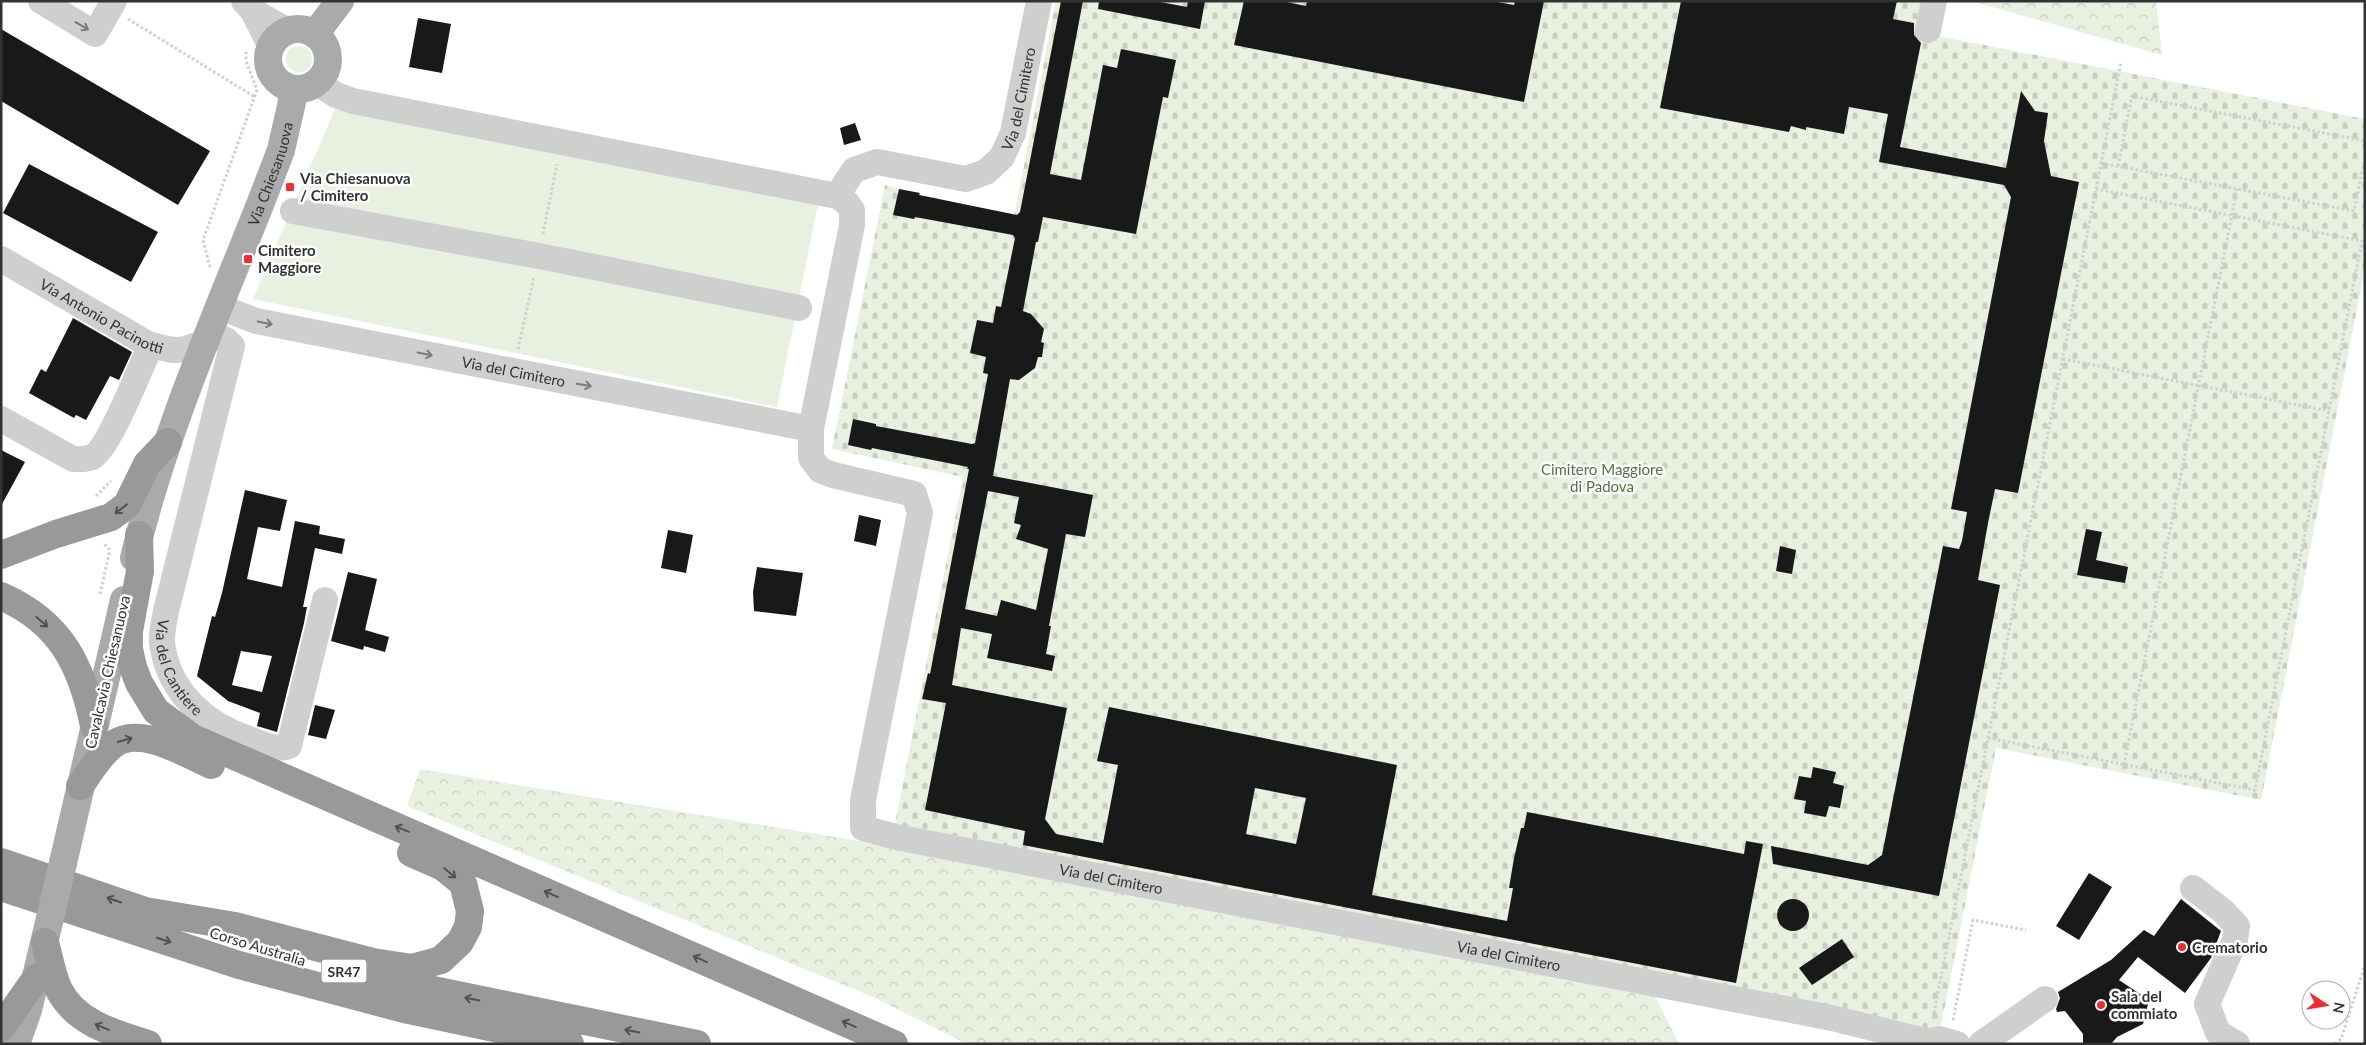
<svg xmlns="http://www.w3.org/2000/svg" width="2366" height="1045" font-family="Lato,sans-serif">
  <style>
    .green { fill: #e8f0e0 }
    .forest { fill: url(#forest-crowns) }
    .cemetery { fill: url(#cemetery-stones) }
    .building { fill: #191919; fill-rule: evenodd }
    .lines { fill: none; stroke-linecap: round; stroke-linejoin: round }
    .path { stroke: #cfcfcf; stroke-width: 3; stroke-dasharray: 2.5 2.5; stroke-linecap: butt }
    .minor { stroke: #cfcfcf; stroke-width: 26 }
    .major { stroke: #aaa; stroke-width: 28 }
    .highway { stroke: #999; stroke-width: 28 }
    .major-bridge { stroke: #aaa; stroke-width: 28 }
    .oneway { stroke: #797979 }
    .oneway2 { stroke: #515151 }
    .poi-dot { fill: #f52930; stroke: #fff; stroke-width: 2 }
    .labels { text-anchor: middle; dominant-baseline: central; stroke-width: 5; stroke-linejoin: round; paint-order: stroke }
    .shield { fill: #fff; stroke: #707070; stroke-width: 1 }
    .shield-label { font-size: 14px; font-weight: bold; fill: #323232 }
    .street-label { font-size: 15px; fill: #323232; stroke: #fff }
    .poi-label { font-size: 15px; font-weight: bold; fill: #323232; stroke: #fff; text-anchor: start }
    .park-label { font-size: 15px; fill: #53743a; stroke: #fff }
  </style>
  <defs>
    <pattern id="forest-crowns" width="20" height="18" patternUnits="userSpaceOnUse" patternTransform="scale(1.25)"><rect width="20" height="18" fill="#e8f0e0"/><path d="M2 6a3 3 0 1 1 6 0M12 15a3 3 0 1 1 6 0" fill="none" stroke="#c7cec1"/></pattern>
    <pattern id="cemetery-stones" width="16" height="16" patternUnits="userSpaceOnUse" patternTransform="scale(1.25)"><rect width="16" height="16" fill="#e8f0e0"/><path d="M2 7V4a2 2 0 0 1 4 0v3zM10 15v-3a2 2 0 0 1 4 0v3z" fill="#c7cec1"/></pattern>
  </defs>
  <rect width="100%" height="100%" fill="#fff"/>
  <path class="green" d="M286 59a13 13 0 1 1 26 0a13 13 0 1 1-26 0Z
    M336,107L818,204L777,407L253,299Z"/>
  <path class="forest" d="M1974,1H2156L2162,55L1975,2Z
    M420,769L853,840L1654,994L1679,1044H967L873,997L407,806Z"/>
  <path class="cemetery" d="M1056,1H1923L1917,32L2365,119V268L2261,800L1996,748L1940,1031L895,824L963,477L832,449L885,185L1014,217Z"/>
  <path class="building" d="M1061,1H1083L1050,174L1081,180L1103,65L1117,68L1121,49L1176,60L1168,98L1163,97L1136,234L1043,217L1038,242H1036L1023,311L1031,314L1044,329L1041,342L1044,343L1042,357H1038L1035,368L1019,380L1010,379L993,476L1093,495L1085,537L1066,534L1049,626H1051L1046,654L1055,656L1052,671L987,658L992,634L961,628L952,685L1067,708L1045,819L1056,834L1103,843L1118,765L1097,761L1109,707L1397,765L1372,895L1507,921L1513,888H1509L1514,858L1521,828H1524L1527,812L1744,854L1746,841L1763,844L1736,983L1023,845L1025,831L925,810L946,703L922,699L928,673L930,674L969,469H967L968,467L872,448L871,450L848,445L853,419L876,424V426L972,444L975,443L988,374L983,373L986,357L970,353L977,320L993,323L996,306L1001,307L1015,238L1013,235L915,217L914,219L893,215L899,189L920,193L919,195L1017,215L1020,212ZM988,491L1019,497L1014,523L1021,525L1016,539L1048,549L1036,610L1001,600L997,616L965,609ZM1255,788L1306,798L1296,844L1246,834Z
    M1099,1H1155L1187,7L1188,1H1205L1200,29L1098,9Z
    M1244,1H1282L1306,6L1307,1H1492L1514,5L1515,1H1544L1524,102L1234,45Z
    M1681,1H1897L1893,19L1914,23V35L1921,43L1900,147L2006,168L2021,91L2035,111L2048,113L2044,141L2051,176L2079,182L2018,493L1995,489L1988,523L1978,580L2000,585L1939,896L1773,864L1771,846L1868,865L1882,855L1943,546L1959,549L1962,541L1967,512L1951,509L2011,197L2004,185L1879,162L1888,114L1849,107L1844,134L1806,127V130L1791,126L1789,132L1660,108Z
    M418,18L451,24L442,73L409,67Z
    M1,29L210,151L178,205L1,101Z
    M855,123L861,140L844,145L840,128Z
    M29,164L158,232L131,282L3,213Z
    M73,318L132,352L119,380L110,376L86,420L76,415L74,418L29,393L41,369L46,372Z
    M1,450L25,462L1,506Z
    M245,490L287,500L280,531L258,527L247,579L282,587L295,521L320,526L319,534L345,539L342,554L315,548L303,607H307L304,623L277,732L257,726L260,713L228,701L197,676L212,616L215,617L222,593ZM241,651L272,656L262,692L232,685Z
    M859,515L881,520L876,546L854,541Z
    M2086,529L2102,532L2096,560L2128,567L2125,583L2077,575Z
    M668,530L693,535L686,573L661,568Z
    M1780,546L1796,550L1792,574L1776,571Z
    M757,567L803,573L796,616L754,611L753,592Z
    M348,572L377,579L365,630L389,637L385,652L364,646L363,650L331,641Z
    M315,705L335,710L326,739L308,735Z
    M1813,767L1836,772L1833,783L1844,786L1840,808L1829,806L1826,817L1804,813L1806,801L1794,799L1799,776L1811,778Z
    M2089,873L2112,887L2079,940L2056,926Z
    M2181,899L2221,931L2211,958L2185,993L2138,957L2119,980L2149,1000L2143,1024L2117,1037L2111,1044H2083V1034L2065,1011L2057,1012L2056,1009L2060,998L2058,992L2111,960L2144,930L2154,936Z
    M1777 915a16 16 0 1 1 32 0a16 16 0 1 1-32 0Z
    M1842,939L1854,957L1812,985L1799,968Z"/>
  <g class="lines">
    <path class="path" d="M128,19L255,97
      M2101,163L2354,211L2365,158
      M2118,166L2132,96L2365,141
      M543,234L557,164
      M210,267L203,240L257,90L246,61V49
      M518,349L534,277
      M2063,359L2329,411
      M96,496L111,481
      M100,594L109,554V549L104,544
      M1988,738L2255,790L2362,241L2096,189
      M2124,765L2237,189
      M1933,1018L2121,62
      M1953,1020L1973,920L2026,930
      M2335,1044L2341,1039L2365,965"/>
    <g class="minor">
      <path d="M41,1L95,34L114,1"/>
      <path d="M244,1L253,11L271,47"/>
      <path d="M253,11L288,31"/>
      <path d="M1928,30L1934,1"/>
      <path id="s1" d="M837,196L854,170L877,162L966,179L986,172L1002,157L1013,133L1039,1"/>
      <path d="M293,211L539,256L799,308"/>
      <path id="s2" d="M1,259L148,344C174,352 181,353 206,341"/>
      <path id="s3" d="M220,307L256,321L811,429L852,225V210L846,202L837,196L353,101L336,95L317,83"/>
      <path id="s4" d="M209,333L226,340L232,346L166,611C164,623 160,637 163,649C171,694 207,725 249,739C262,744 276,751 289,746L325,600"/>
      <path d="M1,419L73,459C79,459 86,460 92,457C108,450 138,373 147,354L148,344"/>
      <path id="s5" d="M811,429V458L820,470L833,475L914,494L920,513L863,800V828L896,837L1832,1018L1929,1042L1939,1039L1957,1044"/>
      <path d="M2193,888L2224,912L2237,926L2235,940L2207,1004L2218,1033L2237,1044"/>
      <path d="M1981,1044L2045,999"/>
    </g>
    <g class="major">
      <circle cx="298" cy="59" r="30"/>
      <path d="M315,34L340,1"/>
      <path id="s6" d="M134,558C167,418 231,284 281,150L292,102V89"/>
      <path d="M63,863L124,600"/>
      <path d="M16,1044L28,1010L51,914"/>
    </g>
    <path class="highway" d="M139,535L140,571L129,631V649L133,667L139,683L156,711L193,738L894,1044
      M1,555L56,534L111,517L127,505L147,464L168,442
      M1,596C61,622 82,666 94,726
      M80,786C90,772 100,754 114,744C140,725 186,754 211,765
      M1,862L163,917
      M1,887L239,965L404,1009L570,1044
      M145,911L235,926L373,962L412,968L441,960L460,942L468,927L470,911L463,883L443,867L411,853
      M45,942C49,957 52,974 58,988C75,1023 113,1033 148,1044
      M375,978L697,1044
      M1,1028L36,978"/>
    <path class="major-bridge" d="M51,914L63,863"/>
  </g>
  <defs><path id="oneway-shaft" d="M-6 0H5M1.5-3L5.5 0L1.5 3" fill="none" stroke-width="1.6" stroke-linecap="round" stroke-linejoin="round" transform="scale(1.25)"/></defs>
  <g class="oneway">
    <use href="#oneway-shaft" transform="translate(82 26) rotate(31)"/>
    <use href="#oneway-shaft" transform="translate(265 323) rotate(11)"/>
    <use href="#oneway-shaft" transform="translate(425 354) rotate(11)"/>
    <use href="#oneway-shaft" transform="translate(584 385) rotate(10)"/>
  </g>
  <g class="oneway2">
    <use href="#oneway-shaft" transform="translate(121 509) rotate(142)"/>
    <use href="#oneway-shaft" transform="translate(42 622) rotate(41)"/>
    <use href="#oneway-shaft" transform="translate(125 740) rotate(-16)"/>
    <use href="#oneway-shaft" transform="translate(402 829) rotate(-157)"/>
    <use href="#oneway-shaft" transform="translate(450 873) rotate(40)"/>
    <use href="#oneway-shaft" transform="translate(551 894) rotate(-156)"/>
    <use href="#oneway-shaft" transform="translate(114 900) rotate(-161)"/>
    <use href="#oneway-shaft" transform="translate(164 940) rotate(18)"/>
    <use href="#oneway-shaft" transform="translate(700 959) rotate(-156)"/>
    <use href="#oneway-shaft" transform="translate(472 999) rotate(-169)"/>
    <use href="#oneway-shaft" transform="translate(849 1024) rotate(-156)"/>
    <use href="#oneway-shaft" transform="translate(102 1027) rotate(-157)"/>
    <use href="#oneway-shaft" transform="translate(632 1031) rotate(-169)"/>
  </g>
  <g class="poi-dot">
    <rect x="285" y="182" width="10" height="10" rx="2.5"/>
    <rect x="243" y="254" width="10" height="10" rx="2.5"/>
    <circle cx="2182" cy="947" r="5"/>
    <circle cx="2101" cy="1005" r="5"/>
  </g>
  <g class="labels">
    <rect class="shield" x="321.5" y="959.5" width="45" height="23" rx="4"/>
    <g class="shield-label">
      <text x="344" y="971">SR47</text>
    </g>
    <g class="street-label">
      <text stroke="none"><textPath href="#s1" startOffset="250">Via del Cimitero</textPath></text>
      <text stroke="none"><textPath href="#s6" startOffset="408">Via Chiesanuova</textPath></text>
      <text stroke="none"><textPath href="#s2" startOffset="116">Via Antonio Pacinotti</textPath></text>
      <text stroke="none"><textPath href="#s3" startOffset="301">Via del Cimitero</textPath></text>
      <text stroke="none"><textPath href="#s4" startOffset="361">Via del Cantiere</textPath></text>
      <text transform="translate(107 672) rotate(-77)">Cavalcavia Chiesanuova</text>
      <text stroke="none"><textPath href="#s5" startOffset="735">Via del Cimitero</textPath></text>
      <text transform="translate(258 946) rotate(17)">Corso Australia</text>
      <text stroke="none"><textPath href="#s5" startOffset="1140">Via del Cimitero</textPath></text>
    </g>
    <g class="poi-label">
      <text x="300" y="178">Via Chiesanuova<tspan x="300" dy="17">/ Cimitero</tspan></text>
      <text x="258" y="250">Cimitero<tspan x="258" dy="17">Maggiore</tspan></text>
      <text x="2192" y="947">Crematorio</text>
      <text x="2111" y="996">Sala del<tspan x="2111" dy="17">commiato</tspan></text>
    </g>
    <g class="park-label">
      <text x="1602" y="469">Cimitero Maggiore<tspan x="1602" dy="17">di Padova</tspan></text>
    </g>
  </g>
  <rect width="2366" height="1045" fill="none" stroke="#323232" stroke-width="5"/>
  <g transform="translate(2326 1005) rotate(102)"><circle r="24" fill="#ffffff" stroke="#adadad"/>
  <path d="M0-4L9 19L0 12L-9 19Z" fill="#f52930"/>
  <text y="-8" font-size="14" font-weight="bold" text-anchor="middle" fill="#323232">N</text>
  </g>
</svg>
